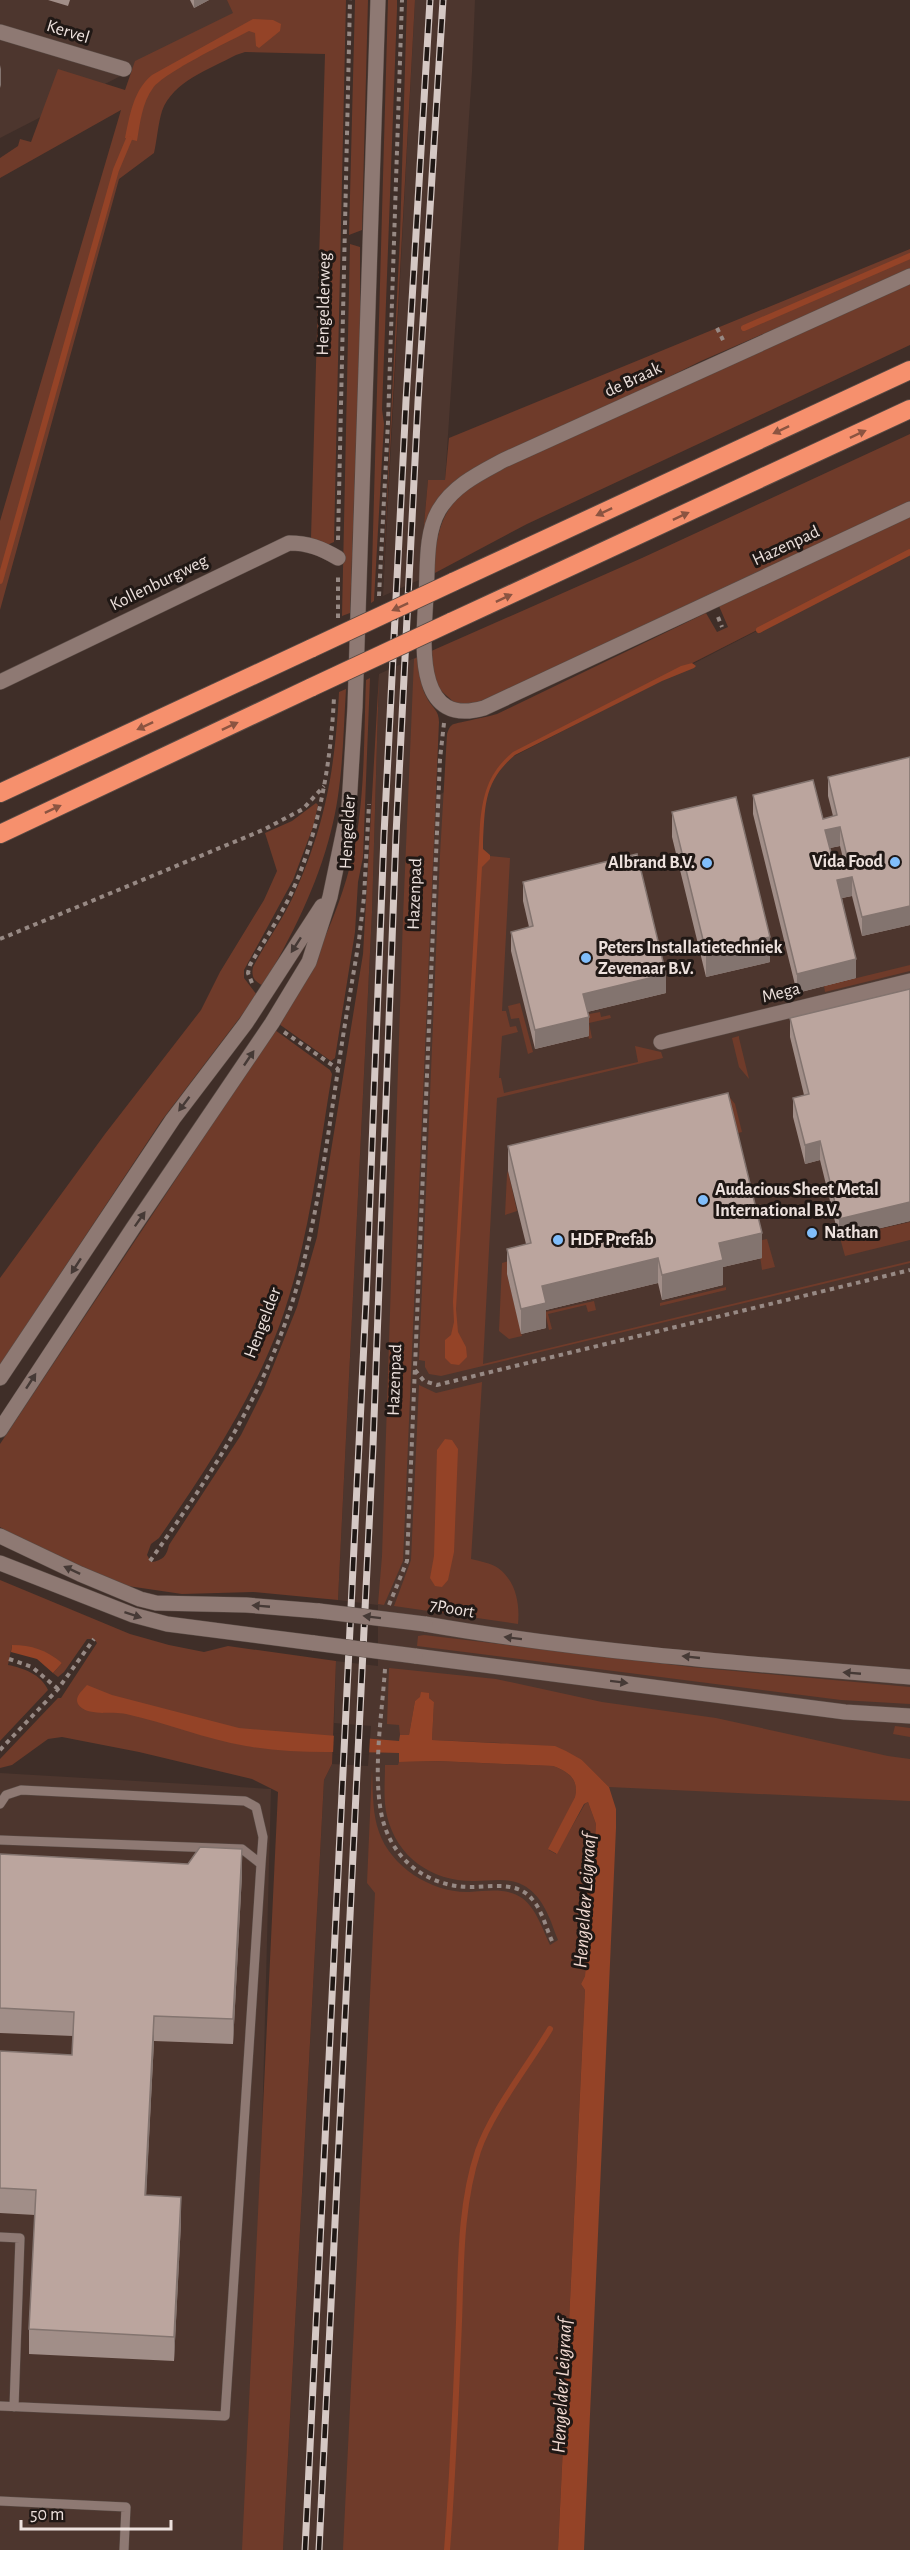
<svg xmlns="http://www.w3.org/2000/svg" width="910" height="2550" font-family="'Alegreya Sans',sans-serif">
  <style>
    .built { fill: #4d362e }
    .green { fill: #6f3b2a }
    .water { fill: #944327 }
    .pier { fill: #3f2e28 }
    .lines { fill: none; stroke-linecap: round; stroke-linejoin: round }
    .stream { stroke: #944327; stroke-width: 6 }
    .lane-casing { stroke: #594b45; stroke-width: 10 }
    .street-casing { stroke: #594b45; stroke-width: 16 }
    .secondary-casing { stroke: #594b45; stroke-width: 16 }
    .highway-casing { stroke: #594b45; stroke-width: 20 }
    .path { stroke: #978984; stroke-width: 4; stroke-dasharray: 4.5 4.5; stroke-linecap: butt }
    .lane { stroke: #8e7973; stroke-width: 9 }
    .street { stroke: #8e7973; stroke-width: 15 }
    .secondary { stroke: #8e7973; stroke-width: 15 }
    .highway { stroke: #f6906d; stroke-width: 18 }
    .rail-casing { stroke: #d5c8c4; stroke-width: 7 }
    .rail { stroke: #201815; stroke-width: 4.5; stroke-dasharray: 14; stroke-linecap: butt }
    .secondary-bridge-casing { stroke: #594b45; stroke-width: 16; stroke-linecap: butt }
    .highway-bridge-casing { stroke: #594b45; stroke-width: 20; stroke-linecap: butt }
    .secondary-bridge { stroke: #8e7973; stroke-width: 15 }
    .highway-bridge { stroke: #f6906d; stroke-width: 18 }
    .wall { fill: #a18e88; fill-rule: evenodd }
    .shaded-wall { fill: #83746f }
    .building { fill: #bba59e; stroke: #83746f; stroke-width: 1.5; fill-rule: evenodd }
    .oneway { fill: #8b5441 }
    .oneway2 { fill: #463a36 }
    .poi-dot { fill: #80bdfa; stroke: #201815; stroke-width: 2 }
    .labels { text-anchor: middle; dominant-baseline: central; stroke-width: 6; stroke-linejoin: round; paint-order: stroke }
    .street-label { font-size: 18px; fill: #ede1dd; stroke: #201815 }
    .poi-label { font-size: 18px; font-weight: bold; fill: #ede1dd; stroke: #201815; text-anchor: start }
    .water-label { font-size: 20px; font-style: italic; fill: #f1d9d1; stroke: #201815 }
  </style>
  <rect width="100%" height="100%" fill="#3f2e28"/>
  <path class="built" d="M0,0H268L0,138Z
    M415,0H475L472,72L445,480H428L419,580L383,596Z
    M910,552V2550H283L324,1780L332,1764L368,1766L371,1726L334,1723L336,1661L378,1666V1605L338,1600L372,912L379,674L417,657L429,800Z
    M0,1773L271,1789L251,2550H0Z"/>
  <path class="green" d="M227,0H346L334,542L327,545L311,538L325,54L245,52L236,55C210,69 173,81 162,111C158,124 157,140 154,153L119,179L0,610V521L121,110L0,178V158L18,146L20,139L31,142L58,69L125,90L135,61L233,13Z
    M355,0H368L362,230L349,235Z
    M388,0H397V9L382,409L384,424L374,601L371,603Z
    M407,0H415L382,598L400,236Z
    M350,244L360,247V329L350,613L342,616Z
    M910,249V270L701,361L590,416L471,470L443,492L419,580L428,480H445L449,438Z
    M910,281V345L527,524L433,574C437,523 444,501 489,473Z
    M910,434V504L489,702L457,705L437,687L429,652L642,558Z
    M910,514V552L512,755C478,787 484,812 480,855L510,858L502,1011H506L510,1027L516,1026L518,1032L502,1036L499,1078H501L504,1093L638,1062L635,1046L661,1052L663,1058L497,1098L483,1364L910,1261V1263L441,1376L429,1374L425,1367V1361L419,1360L440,855L447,734C448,731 449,727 452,725C454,723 488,717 497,714L706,613L717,632L728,627L719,606Z
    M420,656C421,669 419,685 427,698C432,708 439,710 439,722L403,1561L384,1605L378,1604L382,1556L403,917L414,659Z
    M379,674L372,912L338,1600L253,1592L182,1594L121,1585L26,1543L0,1527V1444L275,1030L330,1070L332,1074C318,1158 309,1243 280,1324C251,1402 206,1470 159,1538L151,1544L147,1555L151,1562C163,1561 167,1555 169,1545L241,1435L264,1389L297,1307L317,1237L363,954Z
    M370,678L363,857L358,882L355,932L335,1058L331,1061L279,1024C313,966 342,910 355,844C365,795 364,731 366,680Z
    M346,689C343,737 343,785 331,831C317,887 291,937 263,986C254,981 251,977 253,967C265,944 281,922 292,899C325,827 335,771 339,692Z
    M316,803L318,805L313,827L293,880L244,970V978L257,995L162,1120L0,1365V1278L105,1134L201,1010L220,972L264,900L277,871L265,833L292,821Z
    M910,965V971L825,992L824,986Z
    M520,1003L533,1052L528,1054L519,1018L511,1019L508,1006Z
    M600,1012L601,1017L610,1015L611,1018L589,1023L592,1038L589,1039L584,1015Z
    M739,1036V1038L749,1079L739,1067L732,1038Z
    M728,1095L735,1104L742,1132L734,1134Z
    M508,1171L517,1211L505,1215L507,1174Z
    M910,1222V1240L845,1256L840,1238Z
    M767,1239L775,1267L762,1270L758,1241Z
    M509,1261L507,1274L522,1336L509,1339L499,1331L502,1263Z
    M726,1287V1290L660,1306V1303Z
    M594,1301L596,1310L588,1312L586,1305L548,1314L552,1329L549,1330L545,1312Z
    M482,1382L471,1559C479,1561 491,1563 498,1568C516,1581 520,1604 518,1624L394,1606L411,1560L419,1385L436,1393Z
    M0,1580L130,1634L169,1645L204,1652L228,1646L336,1661L332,1764L324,1780L283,2550H242L278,1792L252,1779L139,1752L62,1737L48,1739L12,1765L0,1768V1759L58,1698H61L97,1643L94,1639H87L64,1672L58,1677L53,1673L62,1663L12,1645L8,1665C23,1668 41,1674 48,1690L0,1741Z
    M424,1635L691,1667L910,1687V1704L841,1700L417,1646L418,1636Z
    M389,1668L496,1679L602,1702L716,1718L888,1756L910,1759V1801L609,1787L582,1760L501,1743L432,1740L434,1702L429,1698V1693L415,1701L409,1735H400L399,1725L387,1724Z
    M895,1726L910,1728V1737L893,1734Z
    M438,1761L553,1766C569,1772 579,1779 575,1797L549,1850L556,1854L585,1804L588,1802L596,1824L585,1976L581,1984L585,1990L558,2550H343L375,1893L367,1883L372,1769C373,1790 372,1812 379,1832C391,1867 432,1893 469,1892C487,1891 506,1887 522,1898C536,1908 543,1930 550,1945L558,1940C551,1922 545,1901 529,1889C512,1876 494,1881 475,1881C433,1882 397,1858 387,1816C383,1800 385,1782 385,1765H398L399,1762Z"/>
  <path class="water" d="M253,19L273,20L281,24L280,31L259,48L256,46L255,33L249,31C228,42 165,72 153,88C142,103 140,123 137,141L125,138C130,115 133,91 152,75Z
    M692,663L696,666L694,668L662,681L515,755C484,781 485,805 483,843V849L490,855V859L482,867L456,1309L458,1332L466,1347L467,1357L459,1365L451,1364L445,1358V1340L451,1335L454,1322L453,1302L480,824C483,793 489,772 513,752L681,666Z
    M445,1439L452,1440L458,1449L454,1552L448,1580L442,1587L435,1586L430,1578L434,1556L437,1450Z
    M12,1645C32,1645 46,1650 62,1663L53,1673L37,1659L11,1652Z
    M87,1685L112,1695L239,1728L399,1741L400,1735H409L415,1701L420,1697L421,1692L429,1693V1698L434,1702L432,1740L555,1746L566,1751L582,1760L609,1787L616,1809V1828L584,2550H558L585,1990L581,1984L585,1976L596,1824L588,1802L584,1804L557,1854L548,1849L575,1797C579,1779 569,1772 553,1766L438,1761L399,1762V1753C348,1751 296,1755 246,1746C205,1739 167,1723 126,1714C113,1711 86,1717 78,1704C74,1697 83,1690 87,1685Z"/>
  <path class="pier" d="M334,1733L370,1737L369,1755L333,1754Z"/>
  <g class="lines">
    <path class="stream" d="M744,328L910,256
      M0,581L116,170L129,139
      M759,630L910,552
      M447,2550C453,2474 456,2398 459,2322C461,2266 460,2205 478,2151C492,2111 528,2066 550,2029"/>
    <defs>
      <path id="lane" d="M0,1804L6,1795L21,1790L245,1801L256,1807L263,1837L261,1864
        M0,1840L242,1849L261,1864L225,2416L0,2406
        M0,2237L20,2238L14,2407
        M0,2501L126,2507L124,2550"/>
      <path id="street" d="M0,32L124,69
        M910,276L504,460C480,473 454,485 439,510C425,534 428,568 426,596C424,638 412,729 484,708L910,509
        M0,682L289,543C308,543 321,548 338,558
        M661,1042L910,981"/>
      <path id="secondary" d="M0,1378L173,1119L246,1023L322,906
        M0,1430L133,1228L272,1023L309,962L330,897L349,806L355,707L378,0
        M0,1536L80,1574L140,1599L156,1603L246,1605L319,1611
        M0,1563L133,1615L167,1624L314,1643
        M425,1624C585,1652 748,1664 910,1677
        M415,1656L845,1712L910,1716"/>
      <path id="highway" d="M453,582L910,370
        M451,622L910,409
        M0,793L312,648
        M0,834L312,687"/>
    </defs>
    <use href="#lane" class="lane-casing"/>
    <use href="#street" class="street-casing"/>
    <use href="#secondary" class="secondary-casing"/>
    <use href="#highway" class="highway-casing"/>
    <path class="path" d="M717,328L725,344
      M338,540L350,0
      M379,596L388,422L402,0
      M718,617L722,627
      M338,618V574
      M0,939L263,830L303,809L324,786
      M252,983L248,973L250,965C265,939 283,913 295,885C320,826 331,761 334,697
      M284,1032L338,1069
      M415,1370L424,1381L437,1385L910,1270
      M150,1561C200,1490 249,1419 280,1337C313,1252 324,1160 338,1070C344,1027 352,983 359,940L364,897L369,804
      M389,1605L407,1561L440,759L444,723
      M9,1659L32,1667L58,1689
      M385,1669C382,1714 373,1768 381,1812C389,1857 425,1887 471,1887C492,1887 517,1881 532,1899C542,1910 546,1928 552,1941
      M0,1750L58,1689L94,1639"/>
    <use href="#lane" class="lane"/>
    <use href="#street" class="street"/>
    <use href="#secondary" class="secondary"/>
    <use href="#highway" class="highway"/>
    <defs>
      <path id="rail" d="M305,2550L366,1301L384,835L406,401L430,0
        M319,2550L373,1446L396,835L418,402L443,0"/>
    </defs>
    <use href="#rail" class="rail-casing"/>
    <use href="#rail" class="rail"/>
    <defs>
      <path id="secondary-bridge" d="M319,1611L425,1624
        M314,1643L415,1656"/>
      <path id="highway-bridge" d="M312,648L453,582
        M312,687L451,622"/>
    </defs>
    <use href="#secondary-bridge" class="secondary-bridge-casing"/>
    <use href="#highway-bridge" class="highway-bridge-casing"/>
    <use href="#secondary-bridge" class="secondary-bridge"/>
    <use href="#highway-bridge" class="highway-bridge"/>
  </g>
  <path class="wall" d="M48,0H70L68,6Z
    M190,0H209L194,8Z
    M910,757V925L862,936L852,896L842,898L856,978L797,993L753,814V795L823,819L833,816L828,796V777ZM840,846L845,866L835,868L830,848Z
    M672,812L770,962L706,977L672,837Z
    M523,882L666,993L587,1012L589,1036L535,1049L511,951V932L529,927L523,901Z
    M910,989V1221L839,1238L820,1160L805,1164L793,1117V1098L804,1095L790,1037V1018Z
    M508,1146L762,1258L723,1267V1285L662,1300L658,1283L546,1310V1328L521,1334L507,1274V1249L526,1244L508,1171Z
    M0,1854L242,1874L233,2044L154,2041L146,2195L181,2222L174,2361L29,2354V2329L35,2215L0,2213V2051L72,2055L73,2036L0,2033Z"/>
  <path class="shaded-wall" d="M194,0H209L194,8Z
    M1,65V85L0,88V69Z
    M840,827V846L825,849V830Z
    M852,877V896L837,899V880Z
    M910,906V925L862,936V917Z
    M770,937V962L706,977V952Z
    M856,959V978L797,993V974Z
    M666,974V993L583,1013V994Z
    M589,1017V1036L535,1049V1030Z
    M820,1141V1160L805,1164V1145Z
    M910,1202V1221L839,1238V1219Z
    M762,1233V1258L723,1267V1285L662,1300V1275L719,1243Z
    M658,1258V1283L546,1310V1328L521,1334V1309L542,1286Z
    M242,1849V1874L233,2044V2019Z
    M154,2016V2041L145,2220V2195Z
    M181,2197V2222L174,2361V2337Z"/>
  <path class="building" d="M910,757V906L862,917L852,877L837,880L856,959L797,974L753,795L813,780L823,819L837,815L828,777ZM840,827L849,865L835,868L825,830Z
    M736,797L770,937L706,952L672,812Z
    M637,854L666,974L583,994L589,1017L535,1030L511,932L533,926L523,882Z
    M910,989V1202L839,1219L820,1141L805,1145L793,1098L809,1094L790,1018Z
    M728,1093L762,1233L719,1243L723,1260L662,1275L658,1258L542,1286L546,1303L521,1309L507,1249L531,1243L508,1146Z
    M200,1847L242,1849L233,2019L154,2016L145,2195L181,2197L174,2337L29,2329L36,2190L0,2188V2051L72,2055L74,2012L0,2008V1854L188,1864Z"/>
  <defs><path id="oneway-solid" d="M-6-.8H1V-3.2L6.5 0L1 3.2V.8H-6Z" transform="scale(1.5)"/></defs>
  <g class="oneway">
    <use href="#oneway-solid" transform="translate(781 430) rotate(155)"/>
    <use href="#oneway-solid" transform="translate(858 434) rotate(-25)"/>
    <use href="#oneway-solid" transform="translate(604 512) rotate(155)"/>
    <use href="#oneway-solid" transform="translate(681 516) rotate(-25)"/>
    <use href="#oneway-solid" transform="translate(504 598) rotate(-25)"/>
    <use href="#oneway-solid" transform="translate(400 607) rotate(155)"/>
    <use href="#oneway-solid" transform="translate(145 726) rotate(155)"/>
    <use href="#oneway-solid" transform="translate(230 726) rotate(-25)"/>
    <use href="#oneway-solid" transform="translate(53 809) rotate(-25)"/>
  </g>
  <g class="oneway2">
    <use href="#oneway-solid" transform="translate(296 945) rotate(123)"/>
    <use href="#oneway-solid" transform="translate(249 1058) rotate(-56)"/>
    <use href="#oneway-solid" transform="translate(184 1104) rotate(127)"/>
    <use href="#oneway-solid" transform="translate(140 1219) rotate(-55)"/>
    <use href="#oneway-solid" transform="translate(76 1266) rotate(123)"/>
    <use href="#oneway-solid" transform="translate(31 1381) rotate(-57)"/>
    <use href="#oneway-solid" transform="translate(72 1570) rotate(-155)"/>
    <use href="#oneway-solid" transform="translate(261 1606) rotate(-175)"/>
    <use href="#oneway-solid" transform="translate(133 1615) rotate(18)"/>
    <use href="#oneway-solid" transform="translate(372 1617) rotate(-173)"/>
    <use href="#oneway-solid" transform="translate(513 1638) rotate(-173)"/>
    <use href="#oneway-solid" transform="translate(691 1657) rotate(-174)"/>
    <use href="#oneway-solid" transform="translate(852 1673) rotate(-175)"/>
    <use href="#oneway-solid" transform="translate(619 1682) rotate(7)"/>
  </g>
  <g class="poi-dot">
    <circle cx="895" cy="862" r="6"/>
    <circle cx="707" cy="863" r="6"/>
    <circle cx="586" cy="958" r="6"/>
    <circle cx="703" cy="1200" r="6"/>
    <circle cx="812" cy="1233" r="6"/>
    <circle cx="558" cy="1240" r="6"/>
  </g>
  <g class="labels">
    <g class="street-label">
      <text transform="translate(68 32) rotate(17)">Kervel</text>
      <text transform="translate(324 304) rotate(-89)">Hengelderweg</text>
      <text transform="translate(633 380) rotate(-25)">de Braak</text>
      <text transform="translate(786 546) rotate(-25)">Hazenpad</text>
      <text transform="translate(159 583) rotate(-26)">Kollenburgweg</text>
      <text transform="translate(348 832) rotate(-87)">Hengelder</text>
      <text transform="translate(415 894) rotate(-88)">Hazenpad</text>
      <text transform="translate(781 993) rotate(-14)">Mega</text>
      <text transform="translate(263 1323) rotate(-69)">Hengelder</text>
      <text transform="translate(395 1380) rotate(-88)">Hazenpad</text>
      <text transform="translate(452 1609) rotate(10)">7Poort</text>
    </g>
    <g class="poi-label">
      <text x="883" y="862" text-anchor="end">Vida Food</text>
      <text x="695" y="863" text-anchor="end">Albrand B.V.</text>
      <text x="598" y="948">Peters Installatietechniek<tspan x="598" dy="21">Zevenaar B.V.</tspan></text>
      <text x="715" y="1190">Audacious Sheet Metal<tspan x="715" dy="21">International B.V.</tspan></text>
      <text x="824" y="1233">Nathan</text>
      <text x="570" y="1240">HDF Prefab</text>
    </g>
    <g class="water-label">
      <text transform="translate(585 1901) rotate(-86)">Hengelder Leigraaf</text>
      <text transform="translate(562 2386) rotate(-87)">Hengelder Leigraaf</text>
    </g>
  </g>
  <path d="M21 2520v9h150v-9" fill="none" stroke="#ede1dd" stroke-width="3"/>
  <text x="30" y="2520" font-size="18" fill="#ede1dd" stroke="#201815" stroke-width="4.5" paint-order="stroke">50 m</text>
</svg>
